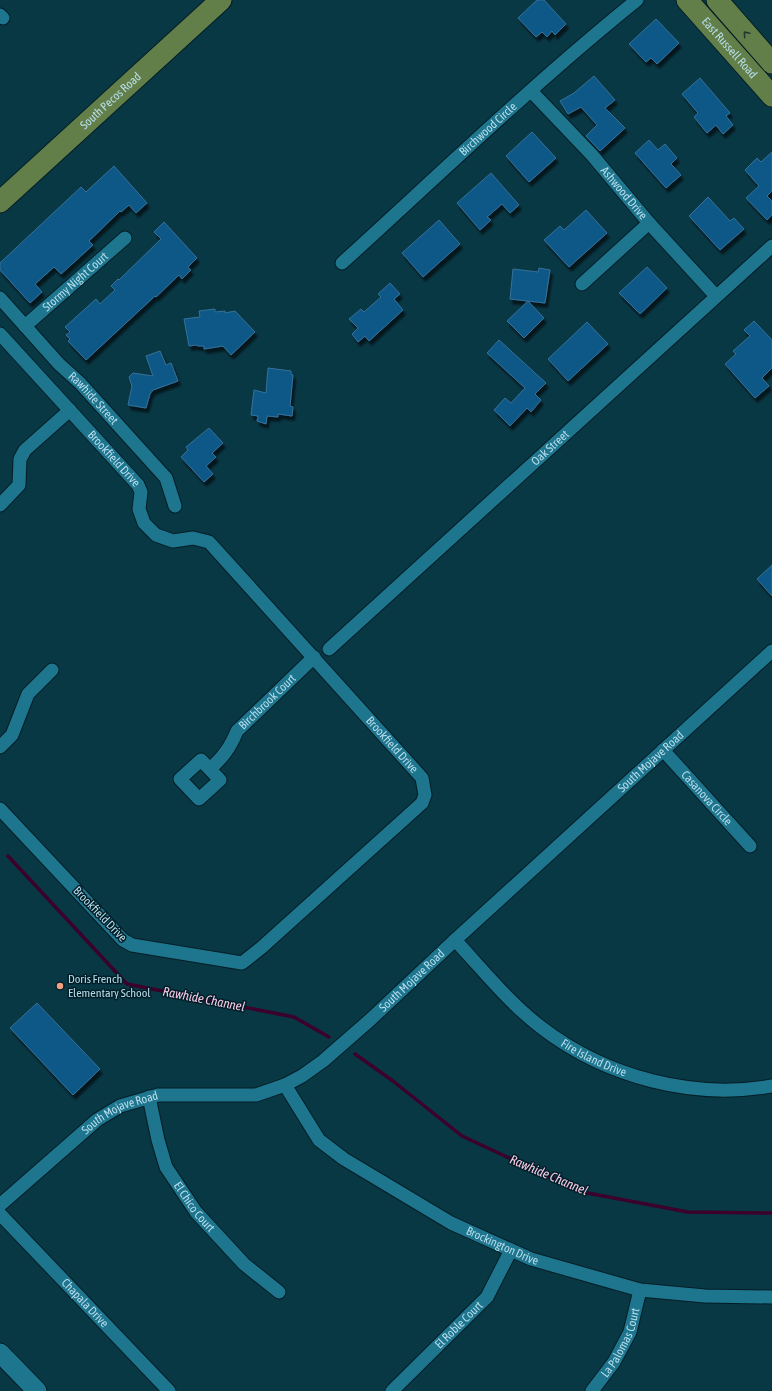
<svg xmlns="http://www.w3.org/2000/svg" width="772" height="1391" font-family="'Asap Condensed',sans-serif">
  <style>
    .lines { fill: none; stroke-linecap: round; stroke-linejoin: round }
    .stream { stroke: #3b002b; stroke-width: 3.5 }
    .building { fill: #095987; stroke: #377099; filter: url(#shadow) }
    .minor-casing { stroke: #041d25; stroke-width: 15 }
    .secondary-casing { stroke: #041d25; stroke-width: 21 }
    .primary-casing { stroke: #041d25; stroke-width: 23 }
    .minor { stroke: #1d758e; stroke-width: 13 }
    .secondary { stroke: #1d758e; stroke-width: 19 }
    .primary { stroke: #637f49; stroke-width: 21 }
    .oneway { stroke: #1e3b32 }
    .poi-dot { fill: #f2a080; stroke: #001e28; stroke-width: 1.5 }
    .labels { text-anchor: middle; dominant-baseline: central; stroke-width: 3; stroke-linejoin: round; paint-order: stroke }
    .street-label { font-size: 12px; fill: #b7ddeb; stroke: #001e28 }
    .poi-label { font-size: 12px; fill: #b7ddeb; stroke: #001e28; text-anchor: start }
    .water-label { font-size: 13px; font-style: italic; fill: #f8cae6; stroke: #001e28 }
  </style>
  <defs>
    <filter id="shadow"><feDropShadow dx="2.5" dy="4.5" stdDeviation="1" flood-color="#0009"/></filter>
  </defs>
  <rect width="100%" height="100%" fill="#093845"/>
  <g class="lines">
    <path class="stream" d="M8,856L127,984L294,1017L329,1037
      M355,1054L393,1081L462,1136L582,1192L688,1212L772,1213"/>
  </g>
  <path class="building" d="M537,0H544L566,24L555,35L552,31L547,37L542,32L536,37L518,18Z
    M656,19L679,43L657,64L651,58L646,62L629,44Z
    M594,76L615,100L605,108L625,128L600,151L586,136L597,125L581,107L568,114L560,101L574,93Z
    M700,78L730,113L726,116L733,125L723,134L716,125L707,133L694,117L698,113L682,94Z
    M532,132L556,158L529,182L506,156Z
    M649,140L658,150L665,144L677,158L671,164L681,175L666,188L635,153Z
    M772,152V191L767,196L772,201V215L767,220L746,198L759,186L745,170L757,158L761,162Z
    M114,166L147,203L136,213L129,205L121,212L120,211L89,241L93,245L61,274L54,267L35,284L42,292L30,303L0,270V263L81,187L86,192Z
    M491,173L519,205L510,213L502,204L487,217L491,220L480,230L457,203Z
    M708,197L730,221L734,218L744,229L720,250L689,216Z
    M586,210L607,233L569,267L544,240L560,226L564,230Z
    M439,220L460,244L423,277L402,253Z
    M164,222L197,258L188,267L191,270L182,279L179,275L156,297L155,296L86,360L68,341L70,339L66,335L70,332L65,327L96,299L100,304L115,290L111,286L118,279L119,280L161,239L154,232Z
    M647,267L667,288L640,314L619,293Z
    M539,268L550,270L545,303L510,299L513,269L538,272Z
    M390,283L400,294L394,299L403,310L369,341L365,336L358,342L352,334L358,328L349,319L361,309L364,312L381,297L378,294Z
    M528,301L544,318L524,338L507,321Z
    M215,309V312L225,311V313L235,311L255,332L231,355L223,346L204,349V346H198L196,345L189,346L184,319L200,317L199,311Z
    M754,321L772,340V368L762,378L769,386L755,398L725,364L736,354L733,351L750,336L744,330Z
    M587,322L608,344L568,381L548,359Z
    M499,340L546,383L535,394L541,400L531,412L527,408L510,426L494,410L505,398L511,403L525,388L487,353Z
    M160,351L166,365L171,363L178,381L153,390L150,394L146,408L128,405L132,386L129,377L133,373L153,376L146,356Z
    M268,368L291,371V374L293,375L290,406L293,407L292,416L278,414V417L267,416L266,424L257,421L258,416L251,415L254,390L266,393Z
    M209,428L223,443L212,453L216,457L206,466L213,474L204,482L181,457L188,450L186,447Z
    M772,565V596L757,579Z
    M37,1003L100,1069L73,1095L10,1028Z"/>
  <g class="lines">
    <defs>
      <g id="minor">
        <path d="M0,15L3,18"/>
        <path id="s1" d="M531,91L592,155L649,223L716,296"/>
        <path id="s2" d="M342,263C439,175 534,83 637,0"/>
        <path d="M582,284L649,223"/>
        <path id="s3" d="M0,298L59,364L80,383L166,478L175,506"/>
        <path id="s4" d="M25,326L125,238"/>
        <path id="s5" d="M0,334L138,485L141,492L139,509L144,523L156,535L173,541L193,538L209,542L422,778L425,795L422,803L261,948L242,963L132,945L123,940L0,809"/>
        <path d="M0,505L19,485L20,459L25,450L70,410"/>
        <path id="s6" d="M329,649L772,246"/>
        <path d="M0,747L12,735L28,694L52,670"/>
        <path id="s7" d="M663,750L750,846"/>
        <path d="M201,760L220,780L199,799L180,779Z"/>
        <path id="s8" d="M210,769C223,757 230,748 237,731L314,657"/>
        <path id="s9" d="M455,940C483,970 509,1003 542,1028C606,1077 693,1100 772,1086"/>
        <path id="s10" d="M285,1085L319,1140L344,1159L451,1223L531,1259L640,1290L705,1296L772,1297"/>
        <path id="s11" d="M149,1097L158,1140L166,1167L196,1212L244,1264L279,1292"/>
        <path id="s12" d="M0,1205L97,1120L120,1106L158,1095H256L285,1085L302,1076L323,1061L371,1019L455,940L772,651"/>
        <path id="s13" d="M0,1214L169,1391"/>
        <path id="s14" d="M392,1391L487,1297L511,1250"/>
        <path id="s15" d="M592,1391L614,1362L630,1332L640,1290"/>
      </g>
      <path id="secondary" d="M0,1353L37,1391"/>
      <g id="primary">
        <path id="s16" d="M687,0L772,96"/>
        <path d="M717,0L772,63"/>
        <path id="s17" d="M0,202L221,0"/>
      </g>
    </defs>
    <use href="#minor" class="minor-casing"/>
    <use href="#secondary" class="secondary-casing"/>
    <use href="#primary" class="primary-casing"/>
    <use href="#minor" class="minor"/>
    <use href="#secondary" class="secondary"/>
    <use href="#primary" class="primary"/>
  </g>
  <defs><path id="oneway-chevron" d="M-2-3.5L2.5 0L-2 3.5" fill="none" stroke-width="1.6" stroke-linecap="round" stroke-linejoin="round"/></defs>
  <use class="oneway" href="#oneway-chevron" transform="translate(746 34) rotate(-131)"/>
  <circle class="poi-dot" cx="60" cy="986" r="4"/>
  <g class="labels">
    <g class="street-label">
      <text stroke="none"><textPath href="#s16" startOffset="64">East Russell Road</textPath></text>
      <text stroke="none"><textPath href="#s17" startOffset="150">South Pecos Road</textPath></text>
      <text stroke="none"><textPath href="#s2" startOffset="198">Birchwood Circle</textPath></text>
      <text stroke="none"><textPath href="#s1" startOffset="138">Ashwood Drive</textPath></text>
      <text stroke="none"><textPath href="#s4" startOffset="67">Stormy Night Court</textPath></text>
      <text stroke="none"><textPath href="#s3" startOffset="137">Rawhide Street</textPath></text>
      <text stroke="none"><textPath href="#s6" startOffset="299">Oak Street</textPath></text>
      <text stroke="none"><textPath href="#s5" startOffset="169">Brookfield Drive</textPath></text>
      <text stroke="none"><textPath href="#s8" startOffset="89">Birchbrook Court</textPath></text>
      <text stroke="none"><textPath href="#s5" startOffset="589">Brookfield Drive</textPath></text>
      <text stroke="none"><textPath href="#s12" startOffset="813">South Mojave Road</textPath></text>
      <text stroke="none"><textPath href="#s7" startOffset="65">Casanova Circle</textPath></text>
      <text transform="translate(100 914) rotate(46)">Brookfield Drive</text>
      <text stroke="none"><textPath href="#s12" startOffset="489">South Mojave Road</textPath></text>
      <text stroke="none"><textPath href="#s9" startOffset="184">Fire Island Drive</textPath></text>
      <text stroke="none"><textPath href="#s12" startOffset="153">South Mojave Road</textPath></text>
      <text stroke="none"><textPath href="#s11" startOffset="121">El Chico Court</textPath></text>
      <text stroke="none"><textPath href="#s10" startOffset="277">Brockington Drive</textPath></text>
      <text stroke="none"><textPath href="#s13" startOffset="123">Chapala Drive</textPath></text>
      <text stroke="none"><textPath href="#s14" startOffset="94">El Roble Court</textPath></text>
      <text stroke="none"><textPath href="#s15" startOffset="57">La Palomas Court</textPath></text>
    </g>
    <g class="poi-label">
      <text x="68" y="979">Doris French<tspan x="68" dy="14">Elementary School</tspan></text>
    </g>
    <g class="water-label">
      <text transform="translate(204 999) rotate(11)">Rawhide Channel</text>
      <text transform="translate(549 1175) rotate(23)">Rawhide Channel</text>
    </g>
  </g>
</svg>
